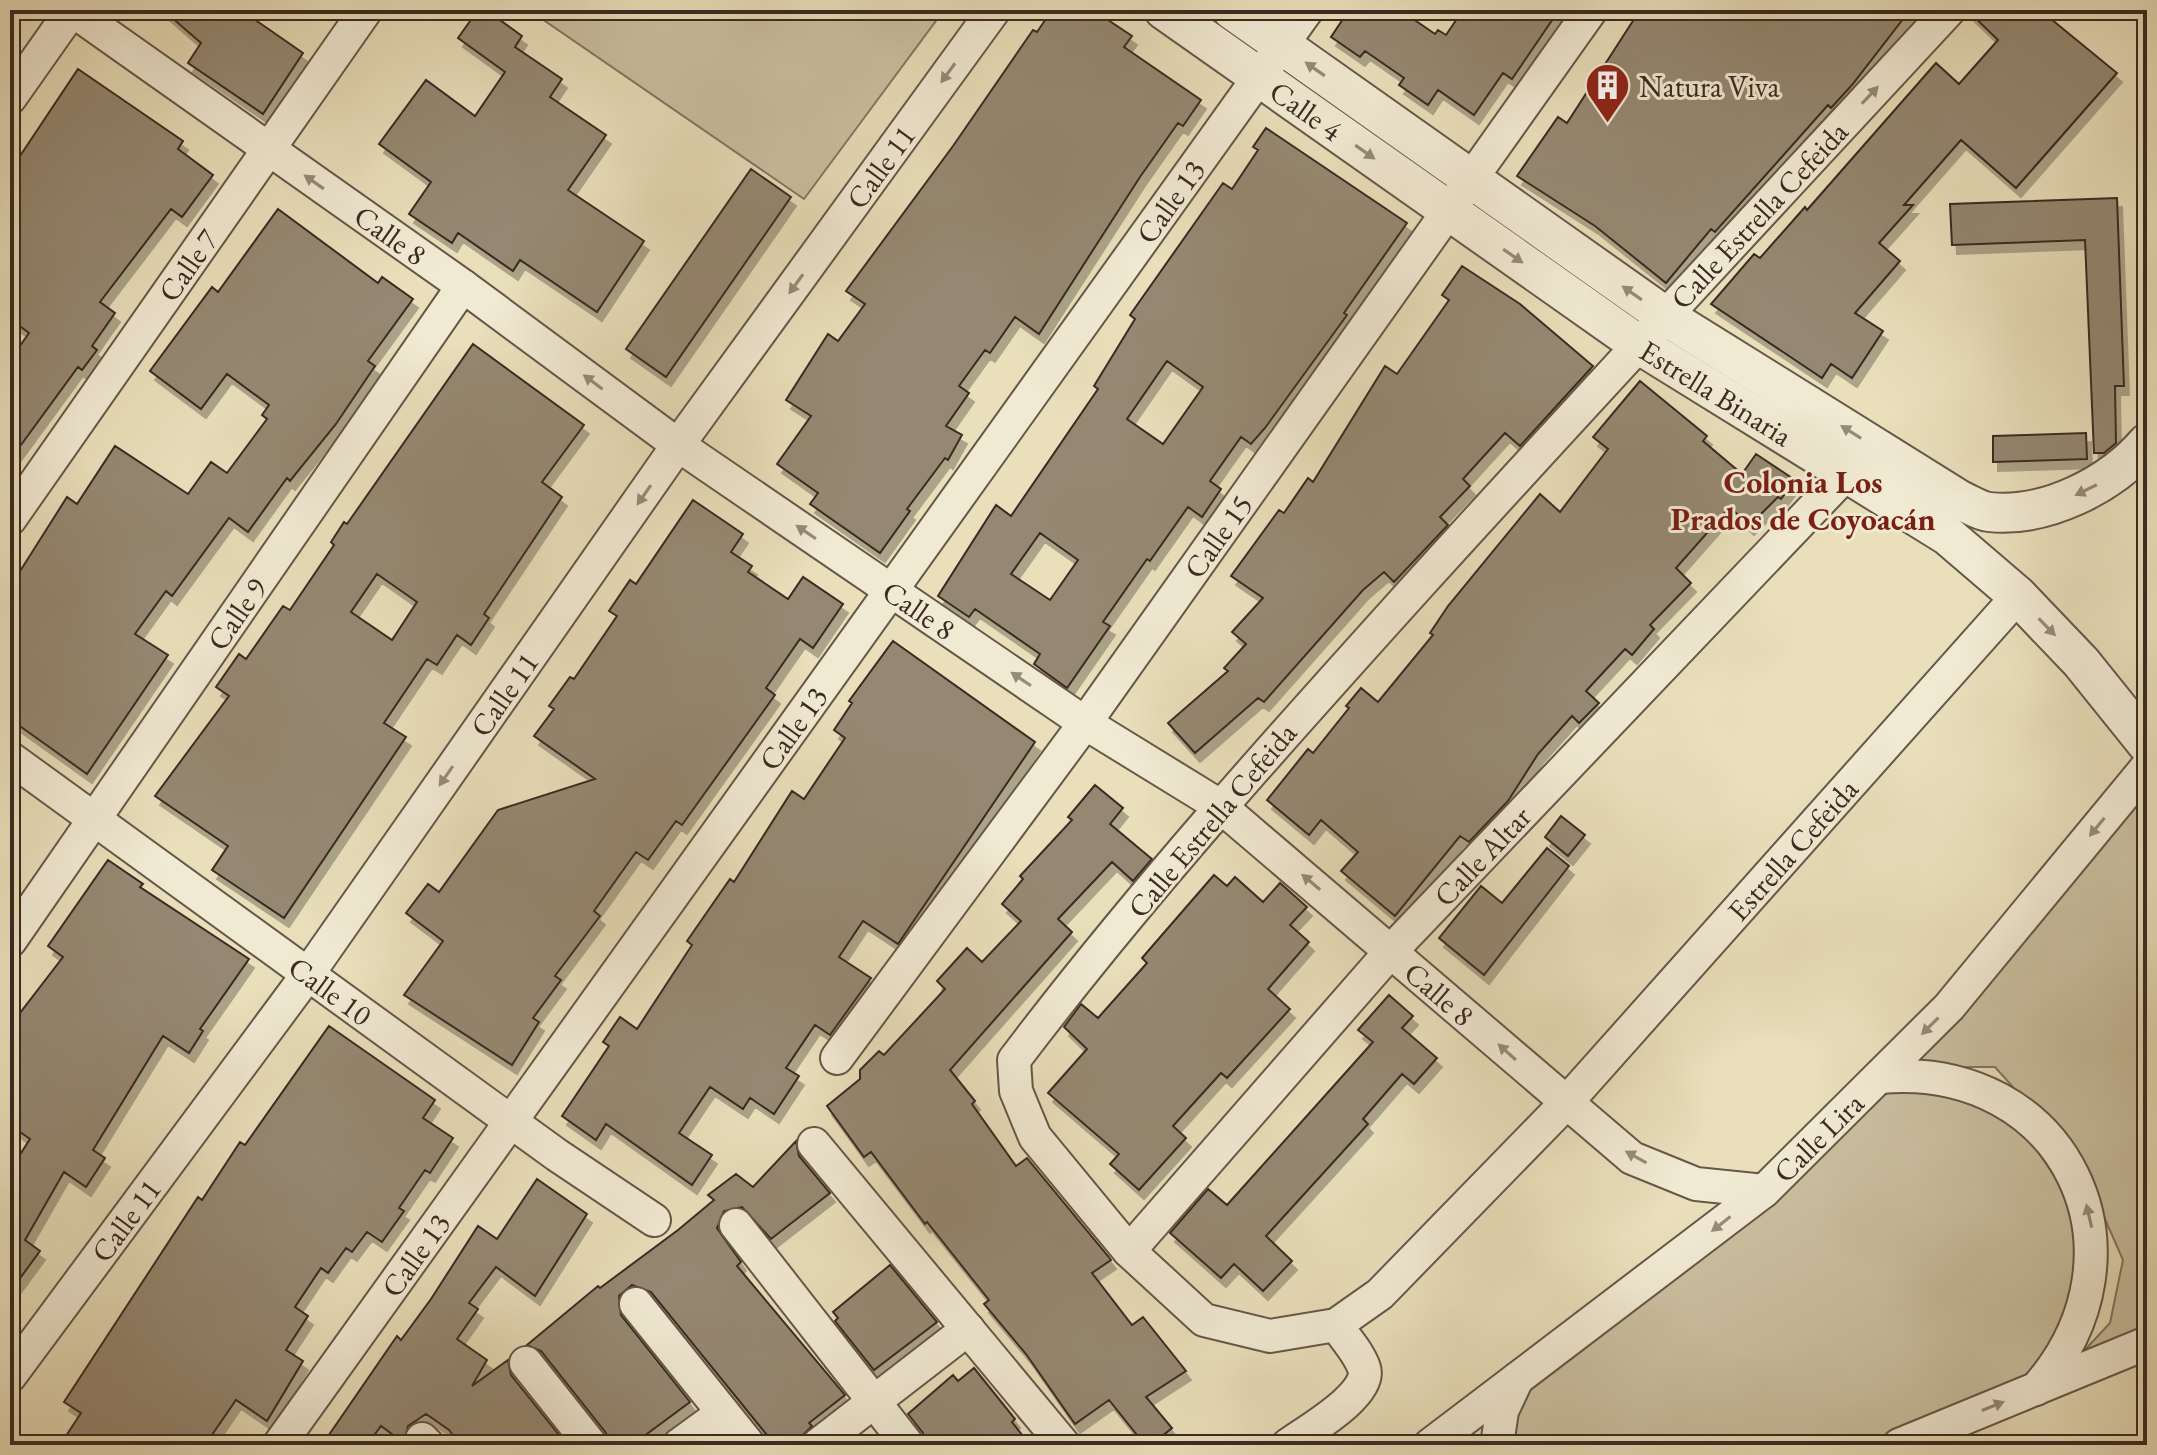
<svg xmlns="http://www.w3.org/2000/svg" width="2157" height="1455" font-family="'EB Garamond',serif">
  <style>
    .green { fill: #cbc0a1; stroke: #827562; stroke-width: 2 }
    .building { fill: #958872; stroke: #3a2a23; stroke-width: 2; fill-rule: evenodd; filter: url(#shadow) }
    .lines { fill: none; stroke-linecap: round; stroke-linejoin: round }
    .minor-casing { stroke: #665749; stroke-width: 36 }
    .tertiary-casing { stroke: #665749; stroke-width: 42 }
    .minor { stroke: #f1ead3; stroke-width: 32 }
    .tertiary { stroke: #f1ead3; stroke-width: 38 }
    .oneway { fill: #968a7b }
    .labels { text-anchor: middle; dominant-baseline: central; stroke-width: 6; stroke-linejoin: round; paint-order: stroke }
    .poi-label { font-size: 30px; fill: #3a2a23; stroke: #f1ead3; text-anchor: start }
    .street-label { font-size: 30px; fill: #3a2a23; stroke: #f1ead3 }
    .neighbourhood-label { font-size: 32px; font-weight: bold; fill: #7a1f14; stroke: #f1ead3 }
  </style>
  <defs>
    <filter id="shadow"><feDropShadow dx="5" dy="9" stdDeviation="0" flood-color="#0004"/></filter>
  </defs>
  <rect width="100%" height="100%" fill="#e9dfbb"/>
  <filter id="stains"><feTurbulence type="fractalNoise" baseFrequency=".0025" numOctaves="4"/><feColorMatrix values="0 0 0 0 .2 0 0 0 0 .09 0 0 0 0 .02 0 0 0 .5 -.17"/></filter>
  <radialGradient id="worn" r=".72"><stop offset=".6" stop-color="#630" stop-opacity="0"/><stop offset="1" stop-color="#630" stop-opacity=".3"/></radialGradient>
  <path class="green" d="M529,10H944L804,199Z
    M2133,788L2147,806V1334L2068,1368L2110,1323L2123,1260L2098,1203L2063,1143L1995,1067H1905Z
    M1892,1087L1985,1095L2030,1140L2103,1247L2030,1384L1880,1445H1513L1509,1435L1526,1385Z"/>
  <path class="building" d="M163,10H241L303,53L263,114L188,63L201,43Z
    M478,10H486L522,36L515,47L562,79L550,97L606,135L568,190L644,241L597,312L520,260L513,271L458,233L452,243L409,214L431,182L379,144L426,80L475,116L505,72L458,38Z
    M1052,10H1093L1132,36L1124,47L1201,100L1183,126L1178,123L1140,177L1039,334L1015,317L990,353L985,350L959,386L969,393L946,426L962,435L948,460L945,458L907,509L910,511L880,553L810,504L818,493L777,464L811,416L786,400L828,334L838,341L865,304L846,291L953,146L1033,30L1037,32Z
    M1349,10H1400L1435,34L1438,30L1446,35L1463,10H1559L1512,79L1503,73L1474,115L1438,90L1428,105L1399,85L1404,78L1365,51L1360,57L1331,37Z
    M1640,10H1910L1852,85L1831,108L1828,105L1715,232L1711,229L1666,283L1595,226L1517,176L1558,117L1567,123Z
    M1967,10H2040L2117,73L2016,188L1961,140L1904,205H1913L1879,243L1900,261L1855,313L1883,331L1852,378L1831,364L1822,378L1711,304L1754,254L1760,258L1805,207L1807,210L1936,63L1959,84L1998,40Z
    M78,69L183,141L178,149L213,175L182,217L171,209L100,302L115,313L92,346L97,350L82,370L78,367L10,460V360L29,333L10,319V171Z
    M1266,128L1407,223L1344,313L1347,315L1265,428L1251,444L1241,437L1210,481L1221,489L1202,517L1188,507L1150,561L1147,559L1103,622L1110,626L1067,688L1034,664L1040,654L975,609L969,617L938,596L996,505L1011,516L1098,389L1094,386L1135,319L1130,315L1223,183L1232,189L1258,150L1253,147ZM1167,361L1203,387L1163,444L1127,419ZM1040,533L1078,560L1050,600L1011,574Z
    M751,169L791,197L666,377L626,349Z
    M2117,198L2124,386H2115L2116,443L2104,453H2094L2085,240L1952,245L1950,204Z
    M278,209L378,283L382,277L413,299L368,361L375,366L336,424L290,481L287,478L248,532L229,518L172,596L166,591L135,634L168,655L87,774L10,719V587L67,497L77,504L115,446L188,494L211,462L227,473L267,419L262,415L269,405L227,374L201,409L150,371L212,287L218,292Z
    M1462,266L1520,304L1593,366L1520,446L1505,433L1483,457L1463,479L1470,486L1440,517L1448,525L1394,582L1384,572L1363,590L1264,702L1258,698L1195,753L1168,723L1228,671L1224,668L1246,644L1232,632L1263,598L1231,576L1279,510L1284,513L1308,478L1313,482L1385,366L1397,374L1449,300L1442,295Z
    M473,344L584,425L542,482L562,497L484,614L489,618L471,645L457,635L437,665L427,659L384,723L406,737L284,918L212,870L228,846L155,796L229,696L216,687L239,654L246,659L283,606L290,610L334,545L331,542L344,522L347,524ZM377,574L417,602L392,640L351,612Z
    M1640,381L1707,436L1703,441L1742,474L1756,454L1795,480L1781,499L1778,497L1749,526L1730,507L1676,568L1691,583L1650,625L1654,629L1632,655L1625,649L1586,691L1599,703L1579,723L1572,716L1538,754L1508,801L1469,842L1460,836L1395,916L1341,871L1358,852L1321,820L1309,835L1267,800L1308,749L1313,753L1349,708L1346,706L1361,688L1378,702L1433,635L1430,633L1448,606L1540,494L1560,512L1608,449L1593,437Z
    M2086,433L2087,459L1993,462V436Z
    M693,500L743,534L731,552L752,566L748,572L788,599L803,577L843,604L813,648L800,639L766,688L775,695L682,825L676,821L648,860L636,852L594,911L600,916L555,976L561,980L533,1018L539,1022L512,1065L404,995L443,941L406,913L428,884L439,892L498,810L595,779L534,736L554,709L549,706L570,677L574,679L617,616L609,611L630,580L636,584Z
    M893,641L1035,742L898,944L863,921L839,957L871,978L830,1035L815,1025L786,1068L799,1076L774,1114L750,1098L743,1109L710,1087L679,1133L712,1155L692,1185L606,1124L596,1140L562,1116L609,1046L603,1042L620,1017L637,1029L692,945L687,941L730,879L734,882L792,791L804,799L845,738L834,730L852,703L849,701Z
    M1095,785L1123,808L1110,824L1152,859L1133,881L1112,862L1058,919L1072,932L950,1070L975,1101L972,1104L1016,1166L1027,1158L1108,1256L1111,1260L1092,1273L1132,1325L1143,1317L1186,1371L1146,1397L1172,1428L1151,1445H1145L1109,1400L1075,1424L1026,1354L984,1304L989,1300L927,1222L925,1224L871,1152L864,1157L827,1106L860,1079V1070L879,1051L884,1055L945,989L937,981L967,948L982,962L1021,921L1002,904L1023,879L1020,876L1072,820L1068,817Z
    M1561,816L1585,835L1568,856L1545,837Z
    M1547,848L1569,866L1484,975L1439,938L1481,886L1502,903Z
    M108,860L143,884L140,887L249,959L200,1029L203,1031L189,1053L163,1036L93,1150L105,1158L86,1187L64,1172L25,1240L40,1251L10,1292V1170L30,1139L10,1125V1026L63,957L48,946Z
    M1214,875L1227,886L1235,877L1263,902L1280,883L1307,907L1290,925L1309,942L1268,989L1290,1009L1227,1078L1221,1073L1173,1126L1186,1138L1139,1190L1110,1164L1119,1154L1048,1093L1087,1049L1064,1027L1081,1004L1098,1018L1147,963L1142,958Z
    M1389,995L1413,1016L1402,1028L1437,1058L1414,1084L1402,1074L1363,1119L1368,1124L1266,1236L1292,1261L1263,1291L1234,1264L1221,1278L1170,1233L1208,1189L1227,1205L1373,1042L1358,1030Z
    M329,1026L435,1100L423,1118L453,1138L430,1173L425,1170L399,1208L404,1211L382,1242L367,1232L352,1252L346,1248L328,1273L321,1268L295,1307L308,1316L286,1350L303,1361L267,1421L236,1400L205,1445H60L81,1413L64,1402L198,1197L202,1200L240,1142L245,1145Z
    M796,1141L799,1156L830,1193L771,1239L742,1207L724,1211L717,1228L741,1262L737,1266L845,1395L809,1423L812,1426L801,1437L799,1445H775L651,1292L632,1285L619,1296L621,1315L690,1402L632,1445H610L606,1433L541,1351L527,1345L598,1286L600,1288L678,1230L714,1200L708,1195L736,1174L753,1187Z
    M537,1179L587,1214L535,1296L496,1267L469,1303L478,1309L457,1339L487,1360L472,1386L508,1360L511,1375L567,1445H460L449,1430L426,1414L408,1426L404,1443L381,1426L367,1445H322L397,1336L401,1340L431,1299L478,1226L497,1239Z
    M890,1265L937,1322L874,1370L835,1321L838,1318L833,1312Z
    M974,1368L1015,1419L1012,1422L1030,1445H927L923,1433L908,1414L953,1375L958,1381Z"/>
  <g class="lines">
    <defs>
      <g id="minor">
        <path id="s1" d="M72,10L463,286L678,445L1085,723L1220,806L1632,1158L1696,1184L1764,1191"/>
        <path id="s2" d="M1949,10C1771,202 1593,393 1417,587C1278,741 1139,895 1014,1060L1016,1091L1035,1137L1129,1251L1204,1320L1270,1336L1336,1325L1380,1294L1565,1104L2018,596"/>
        <path d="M10,98L72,10"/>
        <path id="s3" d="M10,519L366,10"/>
        <path id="s4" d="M10,758L557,1155L654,1220"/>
        <path id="s5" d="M10,941L463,286"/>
        <path id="s6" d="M837,1058L1085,723L1591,10"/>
        <path d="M1880,1077C2065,1060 2157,1252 2036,1389"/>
        <path d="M814,1144L1064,1445"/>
        <path d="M736,1225L908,1445"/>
        <path id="s7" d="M1129,1251L1392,950L1847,473"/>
        <path d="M636,1304L749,1445"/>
        <path d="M526,1363L591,1445"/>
        <path id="s8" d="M10,1376L308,974L678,445L994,10"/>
        <path d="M422,1439L428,1445"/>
        <path id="s9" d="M279,1445L1307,10"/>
        <path d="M679,1445L723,1413"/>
        <path d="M818,1445L968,1329"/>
        <path d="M1288,1445C1307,1431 1373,1394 1364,1368C1359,1353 1345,1338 1336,1325"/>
        <path id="s10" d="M1430,1445L1764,1191L1949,1007L2147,767"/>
        <path d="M1497,1445L1502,1411L1517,1379"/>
        <path d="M1899,1445L2147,1343"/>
      </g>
      <g id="tertiary">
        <path id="s11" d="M1164,10L1638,344L1948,536L2018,596L2081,662L2147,744"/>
        <path d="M1232,10L1665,316L1960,500C1969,504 1980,511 1989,512C2046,518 2111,485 2147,443"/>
      </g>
    </defs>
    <use href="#minor" class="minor-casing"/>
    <use href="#tertiary" class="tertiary-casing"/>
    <use href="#minor" class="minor"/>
    <use href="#tertiary" class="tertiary"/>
  </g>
  <defs><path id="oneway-solid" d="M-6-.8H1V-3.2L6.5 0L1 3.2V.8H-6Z" transform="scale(2)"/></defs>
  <g class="oneway">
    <use href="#oneway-solid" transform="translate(1315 69) rotate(-145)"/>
    <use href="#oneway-solid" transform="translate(948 73) rotate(126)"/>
    <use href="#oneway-solid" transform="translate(1870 95) rotate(-47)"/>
    <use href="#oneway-solid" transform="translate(1365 152) rotate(35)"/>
    <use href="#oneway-solid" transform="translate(314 182) rotate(-145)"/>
    <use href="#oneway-solid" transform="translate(1513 256) rotate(35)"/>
    <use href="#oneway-solid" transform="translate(796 284) rotate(126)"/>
    <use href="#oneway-solid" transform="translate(1632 293) rotate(-145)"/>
    <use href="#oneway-solid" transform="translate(593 382) rotate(-143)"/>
    <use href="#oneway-solid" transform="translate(1851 432) rotate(-148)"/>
    <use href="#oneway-solid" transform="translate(2086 490) rotate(154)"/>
    <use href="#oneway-solid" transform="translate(644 495) rotate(125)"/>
    <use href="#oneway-solid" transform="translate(806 532) rotate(-146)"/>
    <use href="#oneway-solid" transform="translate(2047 627) rotate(46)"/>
    <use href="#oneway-solid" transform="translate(1021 679) rotate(-146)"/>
    <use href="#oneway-solid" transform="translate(446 776) rotate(125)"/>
    <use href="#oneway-solid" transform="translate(2097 827) rotate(129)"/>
    <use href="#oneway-solid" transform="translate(1311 882) rotate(-140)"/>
    <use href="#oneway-solid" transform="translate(1930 1026) rotate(135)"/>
    <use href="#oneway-solid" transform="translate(1507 1052) rotate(-138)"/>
    <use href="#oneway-solid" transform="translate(1636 1157) rotate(-151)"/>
    <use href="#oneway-solid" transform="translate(2089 1216) rotate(-103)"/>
    <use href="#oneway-solid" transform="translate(1721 1224) rotate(142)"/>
    <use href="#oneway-solid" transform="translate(1993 1406) rotate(-22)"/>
  </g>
  <defs>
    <symbol id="building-pin" viewBox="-11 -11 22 30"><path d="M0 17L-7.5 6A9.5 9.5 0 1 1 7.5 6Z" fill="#8f2418" stroke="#f1ead3"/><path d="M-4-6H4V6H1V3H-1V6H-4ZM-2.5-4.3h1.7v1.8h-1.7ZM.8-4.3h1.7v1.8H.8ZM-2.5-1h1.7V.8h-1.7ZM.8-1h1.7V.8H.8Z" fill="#fff"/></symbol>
  </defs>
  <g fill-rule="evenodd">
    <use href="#building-pin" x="1582" y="60" width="51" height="69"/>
  </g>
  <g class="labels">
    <g class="poi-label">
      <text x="1639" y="86">Natura Viva</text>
    </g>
    <g class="street-label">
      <text stroke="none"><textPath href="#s11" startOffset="174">Calle 4</textPath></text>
      <text stroke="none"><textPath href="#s8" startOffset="1490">Calle 11</textPath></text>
      <text stroke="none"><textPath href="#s9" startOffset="1530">Calle 13</textPath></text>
      <text transform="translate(1759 215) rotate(-47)">Calle Estrella Cefeida</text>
      <text stroke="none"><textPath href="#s1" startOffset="390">Calle 8</textPath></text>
      <text stroke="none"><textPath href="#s3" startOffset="310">Calle 7</textPath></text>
      <text stroke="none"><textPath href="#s11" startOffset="672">Estrella Binaria</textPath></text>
      <text stroke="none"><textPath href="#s6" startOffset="646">Calle 15</textPath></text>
      <text stroke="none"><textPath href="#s1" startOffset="1038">Calle 8</textPath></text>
      <text stroke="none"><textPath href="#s5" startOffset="398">Calle 9</textPath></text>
      <text stroke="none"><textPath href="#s8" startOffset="842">Calle 11</textPath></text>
      <text stroke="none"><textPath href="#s9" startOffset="882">Calle 13</textPath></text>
      <text transform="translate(1212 820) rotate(-50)">Calle Estrella Cefeida</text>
      <text stroke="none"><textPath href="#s2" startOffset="2532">Estrella Cefeida</textPath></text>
      <text stroke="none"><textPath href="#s7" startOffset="530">Calle Altar</textPath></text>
      <text stroke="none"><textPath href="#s4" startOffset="396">Calle 10</textPath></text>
      <text stroke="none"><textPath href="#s1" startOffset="1686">Calle 8</textPath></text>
      <text stroke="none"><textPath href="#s10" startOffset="496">Calle Lira</textPath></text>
      <text stroke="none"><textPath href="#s8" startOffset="194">Calle 11</textPath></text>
      <text stroke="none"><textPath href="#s9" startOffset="234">Calle 13</textPath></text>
    </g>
    <g class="neighbourhood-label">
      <text x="1803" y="482">Colonia Los<tspan x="1803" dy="37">Prados de Coyoacán</tspan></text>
    </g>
  </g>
  <rect width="2157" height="1455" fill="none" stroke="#e9dfbb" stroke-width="40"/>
  <rect x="12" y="12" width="2133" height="1431" fill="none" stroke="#3a2a23" stroke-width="4"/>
  <rect x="20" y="20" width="2117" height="1415" fill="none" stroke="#3a2a23" stroke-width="2"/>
  <rect width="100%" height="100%" filter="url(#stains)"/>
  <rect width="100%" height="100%" fill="url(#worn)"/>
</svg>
